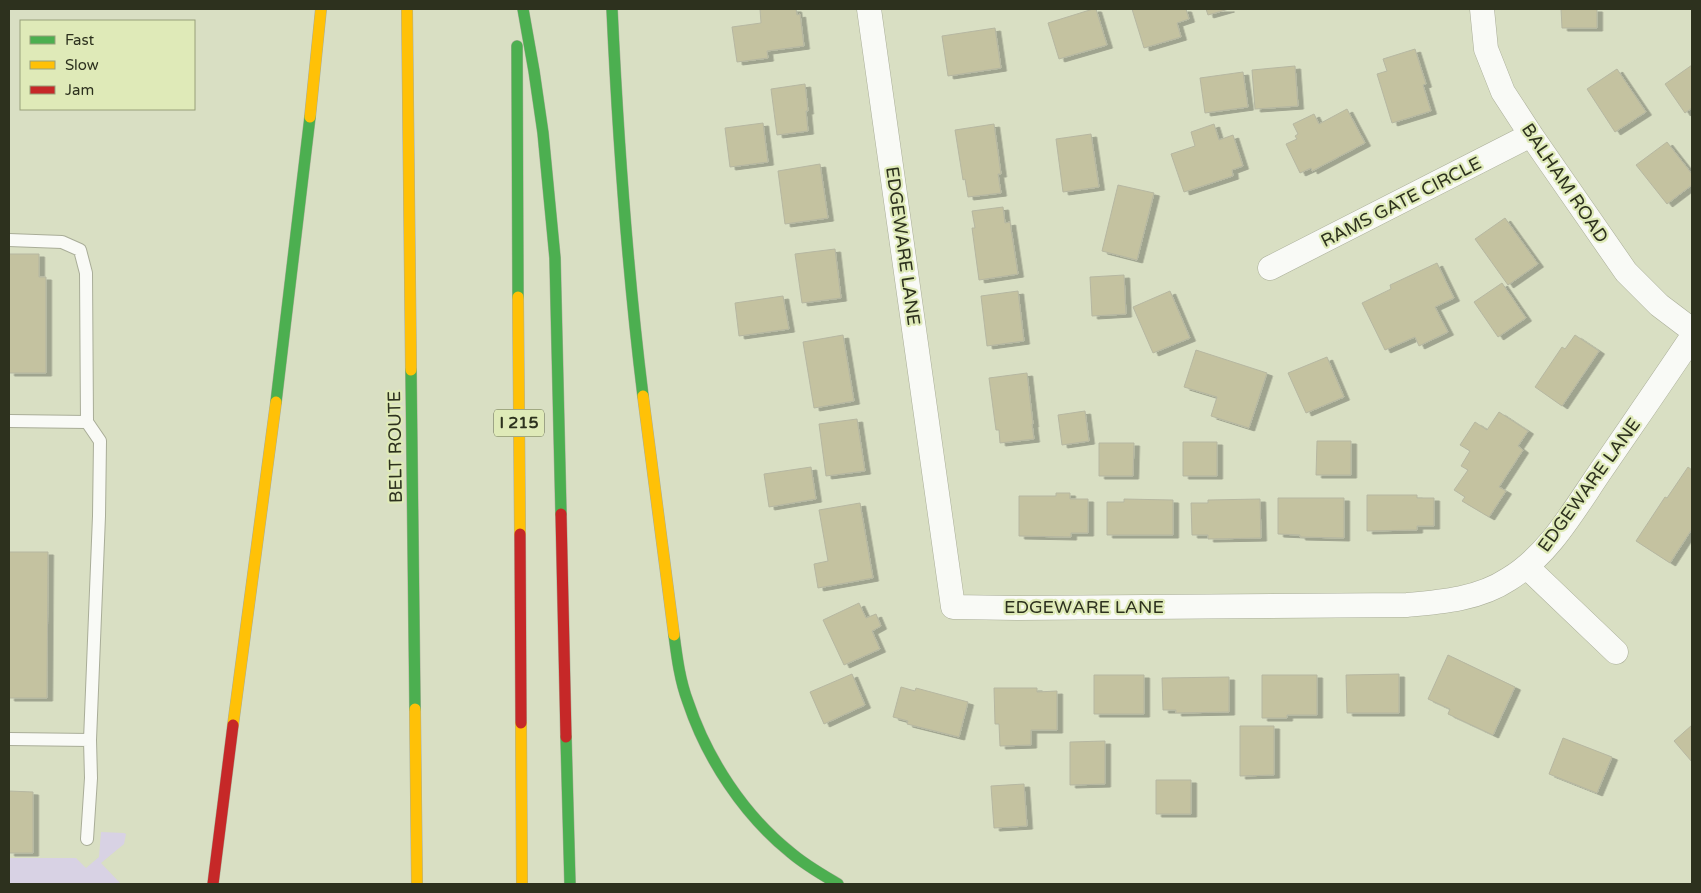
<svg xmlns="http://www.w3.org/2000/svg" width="1701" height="893" font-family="'Varela Round',sans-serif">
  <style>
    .green { fill: #d8d2e4 }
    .building { fill: #c4c2a0; stroke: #b6b7a1; filter: url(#shadow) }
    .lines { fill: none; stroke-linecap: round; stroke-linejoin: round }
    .lane-casing { stroke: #a9ad98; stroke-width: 14 }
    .street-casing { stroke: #a9ad98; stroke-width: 25 }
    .fast-casing { stroke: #a9ad98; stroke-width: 12 }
    .slow-casing { stroke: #a9ad98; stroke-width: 12 }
    .jam-casing { stroke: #a9ad98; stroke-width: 12 }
    .lane { stroke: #f9faf6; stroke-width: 12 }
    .street { stroke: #f9faf6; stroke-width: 24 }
    .fast { stroke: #4caf50; stroke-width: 11 }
    .slow { stroke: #ffc107; stroke-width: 11 }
    .jam { stroke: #c62828; stroke-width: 11 }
    .labels { text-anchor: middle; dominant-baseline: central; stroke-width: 4.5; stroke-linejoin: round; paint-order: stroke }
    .shield { fill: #dfeab8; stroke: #62684c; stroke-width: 1 }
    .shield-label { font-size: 16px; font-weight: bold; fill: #2d311e }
    .street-label { font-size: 18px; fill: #2d311e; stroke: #dfeab8 }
  </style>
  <defs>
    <filter id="shadow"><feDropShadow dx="5.5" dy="3" stdDeviation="0" flood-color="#0004"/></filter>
  </defs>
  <rect width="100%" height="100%" fill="#d9dfc3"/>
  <path class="green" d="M101,832L124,833L126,834L124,844L101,863L121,884H9V858H76L86,868L99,857Z"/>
  <path class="building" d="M760,9H796L797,15L800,14L804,46L767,51L768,58L737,62L732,27L761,23Z
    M1093,9H1096L1107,45L1059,59L1048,23Z
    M1132,9H1186L1189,19L1177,23L1181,37L1144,48Z
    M1206,9H1229L1208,15Z
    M1561,9H1597V28H1562Z
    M995,28L1001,68L948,76L942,36Z
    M1415,49L1426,84L1423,85L1431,111L1392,123L1377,74L1387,71L1383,59Z
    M1692,65V108L1685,113L1665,84Z
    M1295,66L1298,106L1255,109L1252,70Z
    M1617,69L1646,112L1615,132L1587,89Z
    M1243,72L1248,107L1205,113L1200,78Z
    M805,84L808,111H806L808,131L777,135L771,89Z
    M1347,109L1365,143L1312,171L1311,168L1300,173L1286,144L1297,139L1295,136L1298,134L1293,124L1314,114L1319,124Z
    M763,123L768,162L730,167L725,128Z
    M994,124L1001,174H998L1001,193L968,197L965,179L963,180L955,130Z
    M1214,124L1219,140L1233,135L1243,166L1232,170L1233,176L1184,192L1171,154L1195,146L1191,132Z
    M1091,134L1099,187L1063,192L1056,139Z
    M1667,142L1692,174V185L1667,204L1636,165Z
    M820,164L828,218L785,224L778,171Z
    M1118,185L1154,193L1137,260L1102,251Z
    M1003,207L1005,223L1010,222L1018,274L979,280L972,228H975L972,211Z
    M1505,218L1538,264L1508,285L1475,239Z
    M835,249L841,298L802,303L795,254Z
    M9,254H39V277H46V373H9Z
    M1437,263L1454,298L1435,307L1448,332L1419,346L1415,337L1385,350L1362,303L1391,289L1390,285Z
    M1124,275L1126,314L1092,316L1090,277Z
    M1502,283L1526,318L1498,337L1474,302Z
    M1018,291L1024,341L987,346L981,296Z
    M1170,291L1190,338L1153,353L1133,307Z
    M783,296L789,329L739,336L735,303Z
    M843,335L854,401L814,408L803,342Z
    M1575,335L1599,351L1562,406L1535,387L1562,347L1565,349Z
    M1196,350L1267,373L1249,428L1211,416L1217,397L1184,387Z
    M1327,357L1344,397L1306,413L1288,373Z
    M1027,373L1033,424H1032L1034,439L1000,443L999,430H996L989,378Z
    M1085,411L1089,441L1062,445L1058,415Z
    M1499,412L1528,431L1518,446L1523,450L1499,487L1506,491L1489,517L1462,501L1465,497L1454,490L1468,470L1461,466L1470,451L1460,445L1475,422L1487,430Z
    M857,419L865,471L826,476L819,424Z
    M1317,441H1351V475H1316Z
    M1183,442H1217V476H1183Z
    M1099,443H1134L1133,476H1099Z
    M811,467L816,499L769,507L764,474Z
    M1688,467L1692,470V529L1670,563L1636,541L1665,497L1667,498Z
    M1056,493H1070V499H1088V533H1071V537L1019,536V496H1056Z
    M1367,495H1417V498H1434V526H1417V530L1367,531Z
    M1278,498H1344V538L1300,537V535L1278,534Z
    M1124,499L1173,500V535H1107V502H1124Z
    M1260,499L1261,538L1208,539V535H1192L1191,503H1208V500Z
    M860,503L873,578L818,588L814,564L828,561L819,510Z
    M9,552H48L47,698H9Z
    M859,603L866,618L876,614L881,626L872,631L880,649L844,665L823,620Z
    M1448,655L1515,687L1493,735L1448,714L1450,709L1428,699Z
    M852,674L865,705L824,724L810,692Z
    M1399,674V713H1347L1346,675Z
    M1094,675H1144V714H1094Z
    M1262,675H1317V715H1287V718H1262Z
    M1229,677V712L1176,713V710H1163L1162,678Z
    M901,687L915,691L916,688L968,702L959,737L907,724L908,721L893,717Z
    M994,688H1037V692L1057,691V730H1031V745L1000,746L999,724H995Z
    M1692,725V762L1674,741Z
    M1240,726H1274V775L1240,776Z
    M1563,738L1612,757L1597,793L1549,774Z
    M1105,741V784L1070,785V742Z
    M1156,780H1191V814H1156Z
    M1024,784L1027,826L994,828L991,786Z
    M9,791L33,792V853H9Z"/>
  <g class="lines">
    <defs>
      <path id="lane" d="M9,240L62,242L80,250L86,273L87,422
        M9,421L87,422L100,441L99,516L90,740L9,739
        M87,839L91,778L90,740"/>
      <path id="street" d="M869,9L953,607L1017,608L1407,605C1442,602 1479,599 1509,579C1550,554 1575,508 1602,469C1632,425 1662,382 1692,337
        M1482,9L1486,49L1503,92L1531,135L1626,272L1659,305L1692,330
        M1270,268L1531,135
        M1527,567L1616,652"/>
      <path id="fast" d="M523,9L534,71L543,133L555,258L561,514
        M612,9C618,138 627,267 643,396
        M517,46L518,297
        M411,370L415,709
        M276,402L310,117
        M674,635C677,658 680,681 688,702C707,759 744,815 790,852C805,865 821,874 838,884
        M566,737L570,884"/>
      <path id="slow" d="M407,9L411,370
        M310,117L321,9
        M518,297L520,534
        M643,396L674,635
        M415,709L417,884
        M521,723L522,884
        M233,725L276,402"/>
      <path id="jam" d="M561,514L566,737
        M520,534L521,723
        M213,884L233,725"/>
    </defs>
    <use href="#lane" class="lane-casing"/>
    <use href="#street" class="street-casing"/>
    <use href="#fast" class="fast-casing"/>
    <use href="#slow" class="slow-casing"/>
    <use href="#jam" class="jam-casing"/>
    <use href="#lane" class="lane"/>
    <use href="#street" class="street"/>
    <use href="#fast" class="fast"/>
    <use href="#slow" class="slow"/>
    <use href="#jam" class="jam"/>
  </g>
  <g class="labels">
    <rect class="shield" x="494" y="409.5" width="50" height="27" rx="4"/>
    <g class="shield-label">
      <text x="519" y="423">I 215</text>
    </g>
    <g class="street-label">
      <text transform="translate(1565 183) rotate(56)">BALHAM ROAD</text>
      <text transform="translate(1401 202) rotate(-27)">RAMS GATE CIRCLE</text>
      <text transform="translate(903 246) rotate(82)">EDGEWARE LANE</text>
      <text transform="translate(395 447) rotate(-91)">BELT ROUTE</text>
      <text transform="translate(1589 485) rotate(-54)">EDGEWARE LANE</text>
      <text x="1084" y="607">EDGEWARE LANE</text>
    </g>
  </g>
  <rect width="1701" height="893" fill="none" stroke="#2d311e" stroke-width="20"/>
  <rect x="20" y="20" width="175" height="90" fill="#dfeab8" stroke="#98a07a"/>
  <rect x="30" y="36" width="25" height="8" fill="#4caf50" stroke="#98a07a"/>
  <text x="65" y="45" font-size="15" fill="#2d311e">Fast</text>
  <rect x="30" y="61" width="25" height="8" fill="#ffc107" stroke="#98a07a"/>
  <text x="65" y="70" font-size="15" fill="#2d311e">Slow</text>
  <rect x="30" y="86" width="25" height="8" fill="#c62828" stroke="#98a07a"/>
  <text x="65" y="95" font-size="15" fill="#2d311e">Jam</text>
</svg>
